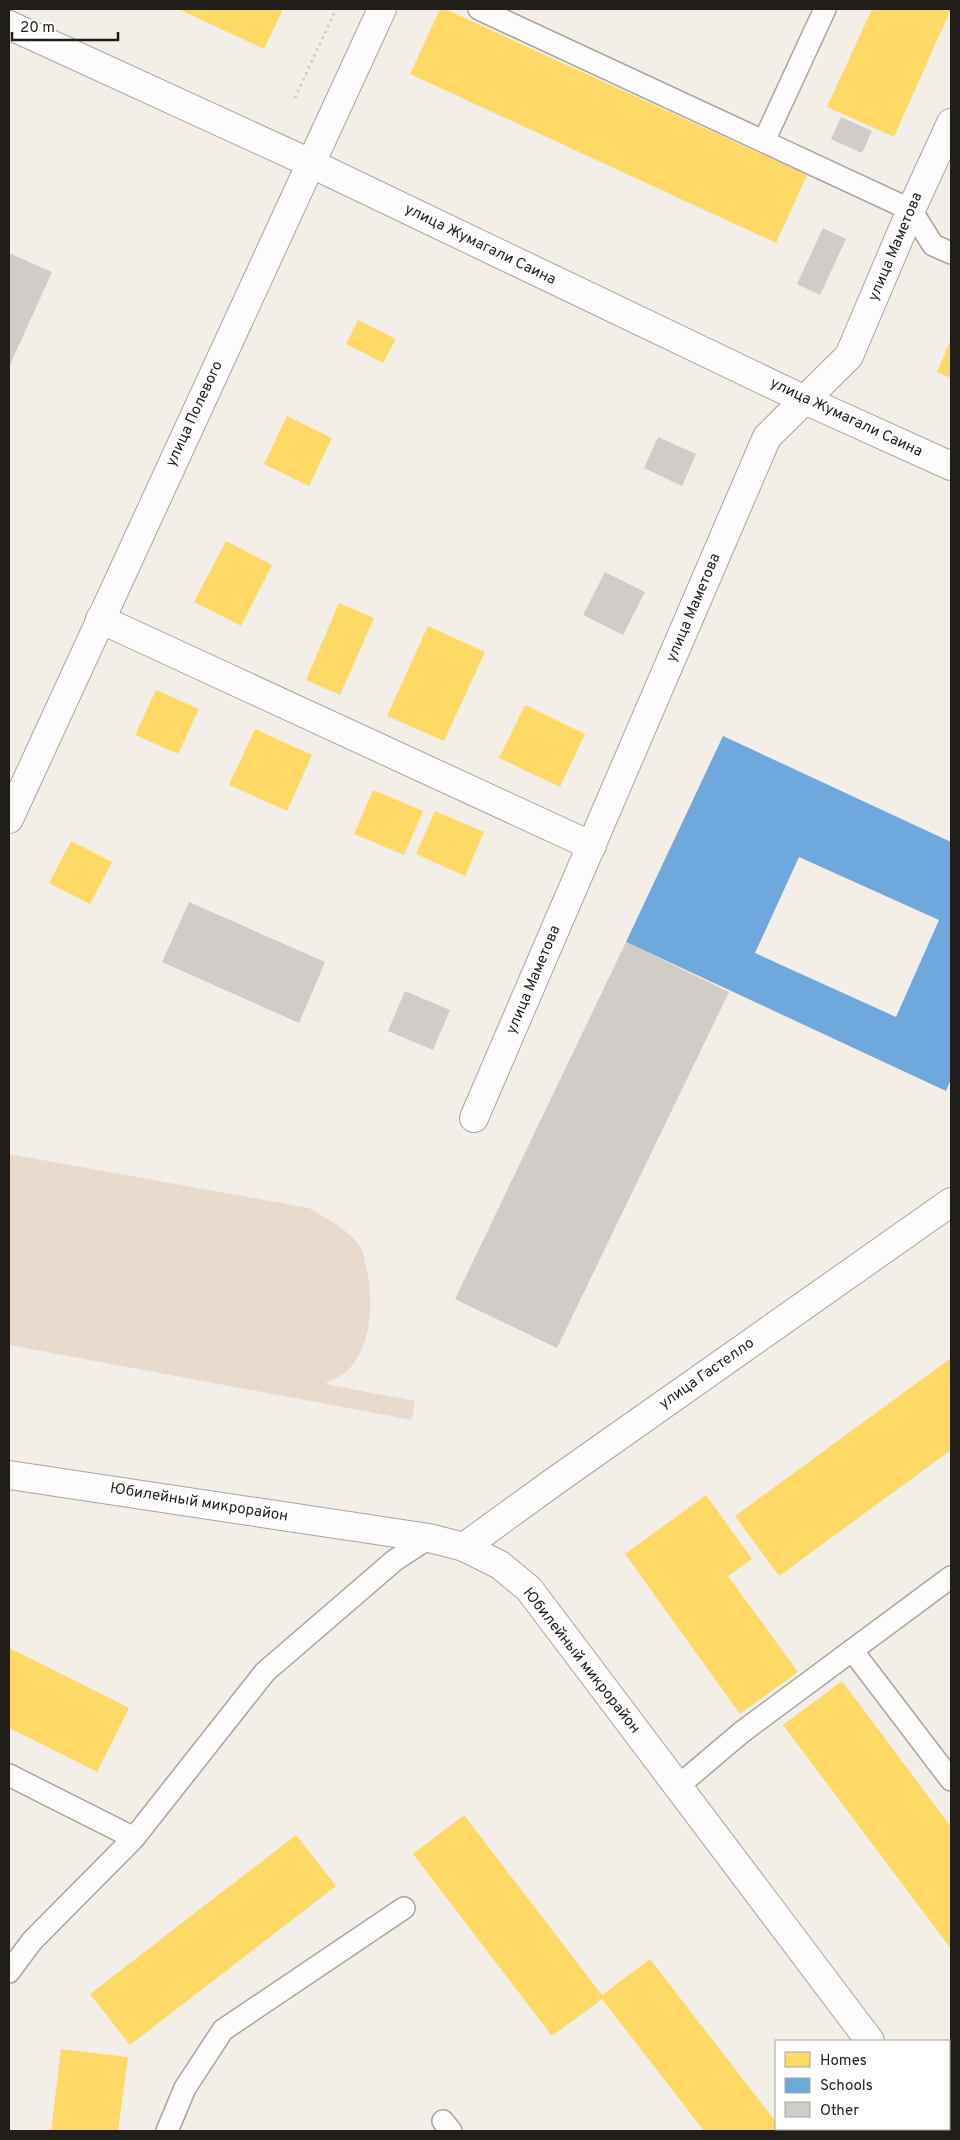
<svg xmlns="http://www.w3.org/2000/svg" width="960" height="2140" font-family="Overpass,sans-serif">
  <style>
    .green { fill: #e8dbce }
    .homes { fill: #ffd966 }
    .schools { fill: #6fa8dc; fill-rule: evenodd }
    .building { fill: #d0ccc8 }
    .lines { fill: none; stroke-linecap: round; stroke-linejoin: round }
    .service-casing { stroke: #a8a49f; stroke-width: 24 }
    .minor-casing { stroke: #a8a49f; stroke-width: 30 }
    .tertiary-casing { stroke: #a8a49f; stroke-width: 30 }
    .path { stroke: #d0cecc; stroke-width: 3; stroke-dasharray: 2.5 4; stroke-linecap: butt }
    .service { stroke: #fdfcfc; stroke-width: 21 }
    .minor { stroke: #fdfcfc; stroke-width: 28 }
    .tertiary { stroke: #fdfcfc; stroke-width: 28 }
    .labels { text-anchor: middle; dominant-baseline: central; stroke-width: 5; stroke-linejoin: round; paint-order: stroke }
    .street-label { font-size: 15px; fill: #211e1a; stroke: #fff }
  </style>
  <rect width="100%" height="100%" fill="#f4eee8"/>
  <path class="green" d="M9,1154L309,1208C327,1219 350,1230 361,1248C364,1253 365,1261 366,1267C374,1300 373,1348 345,1373C340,1377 331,1380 325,1384L415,1401L412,1420L9,1345Z"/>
  <path class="homes" d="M178,9H283L264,49Z
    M440,9H445L807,175L776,243L410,74Z
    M872,9H951L894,137L827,107Z
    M358,320L396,339L383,363L346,344Z
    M951,339V378L937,372Z
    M287,416L332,438L309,486L264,464Z
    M226,541L272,565L241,626L194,602Z
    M339,603L374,618L340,695L306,680Z
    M428,626L485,652L444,741L387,716Z
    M156,690L199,709L178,754L135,735Z
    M525,705L585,734L560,787L499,758Z
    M255,729L312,755L287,811L229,785Z
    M373,790L423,811L404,855L354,834Z
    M435,811L484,832L465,876L416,854Z
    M71,841L112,862L90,904L49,883Z
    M951,1358V1450L779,1576L735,1516Z
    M706,1495L752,1559L728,1576L798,1672L740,1714L625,1554Z
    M9,1648L129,1708L97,1772L9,1728Z
    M842,1681L951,1827V1949L783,1725Z
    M464,1815L602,1995L650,1959L776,2122V2129H781L783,2131H704L602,1999L552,2036L413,1854Z
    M296,1835L336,1886L130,2045L90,1994Z
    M61,2049L128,2057L118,2131H51Z"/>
  <path class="schools" d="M723,736L951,842V1079L946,1091L626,942ZM799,857L939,920L896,1017L755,953Z"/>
  <path class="building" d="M841,117L872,131L862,153L831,139Z
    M823,228L846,239L820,295L797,284Z
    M9,253L52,272L9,367Z
    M658,437L696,454L682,486L644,468Z
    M605,572L645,592L623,635L583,615Z
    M189,902L325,962L299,1023L162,962Z
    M626,942L729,992L557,1348L455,1299Z
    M405,991L450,1010L433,1050L388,1031Z"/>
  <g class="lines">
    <defs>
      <path id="service" d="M479,9L911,210L933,245L951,253
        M764,141L825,9
        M852,1650L951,1780
        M9,1775L134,1838
        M677,1787L742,1732L951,1577
        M9,1972L32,1941L134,1838L265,1672L395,1560L429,1538
        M443,2121L451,2131
        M167,2131L185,2088L223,2030L404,1908
        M906,2131L908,2129"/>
      <path id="minor" d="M100,619L592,846
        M474,1118L767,437L849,356L911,210L951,123
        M464,1547L555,1481L951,1202"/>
      <path id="tertiary" d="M9,25L310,163L805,400L951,466
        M9,819L382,9
        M9,1475L429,1538L464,1547L500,1565L529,1589L870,2041
        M937,2129L939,2131"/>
    </defs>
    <use href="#service" class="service-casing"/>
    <use href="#minor" class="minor-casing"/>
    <use href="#tertiary" class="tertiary-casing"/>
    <path class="path" d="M295,98L336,9"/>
    <use href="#service" class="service"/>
    <use href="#minor" class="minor"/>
    <use href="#tertiary" class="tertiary"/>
  </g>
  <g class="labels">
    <g class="street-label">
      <text transform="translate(480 245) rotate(26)">улица Жумагали Саина</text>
      <text transform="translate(896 247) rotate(-67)">улица Маметова</text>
      <text transform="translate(195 414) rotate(-65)">улица Полевого</text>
      <text transform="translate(846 418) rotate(25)">улица Жумагали Саина</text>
      <text transform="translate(694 608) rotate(-67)">улица Маметова</text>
      <text transform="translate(534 980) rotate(-67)">улица Маметова</text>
      <text transform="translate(707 1374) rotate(-35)">улица Гастелло</text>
      <text transform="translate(199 1503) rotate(9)">Юбилейный микрорайон</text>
      <text transform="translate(581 1661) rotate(52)">Юбилейный микрорайон</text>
    </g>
  </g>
  <rect width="960" height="2140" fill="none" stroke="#211e1a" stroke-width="20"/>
  <rect x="775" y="2040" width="175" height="90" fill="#ffffff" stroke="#a6a5a3"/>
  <rect x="785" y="2052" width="25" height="15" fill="#ffd966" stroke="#a6a5a3"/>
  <text x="820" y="2065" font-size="15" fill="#211e1a">Homes</text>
  <rect x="785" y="2078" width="25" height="15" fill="#6fa8dc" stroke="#a6a5a3"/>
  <text x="820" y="2090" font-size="15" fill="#211e1a">Schools</text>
  <rect x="785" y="2102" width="25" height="15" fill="#d0ccc8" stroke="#a6a5a3"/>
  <text x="820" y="2115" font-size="15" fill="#211e1a">Other</text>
  <path d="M12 32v8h106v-8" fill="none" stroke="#211e1a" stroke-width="2.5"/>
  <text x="20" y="32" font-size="15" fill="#211e1a" stroke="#ffffff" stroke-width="4" paint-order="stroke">20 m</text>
</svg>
